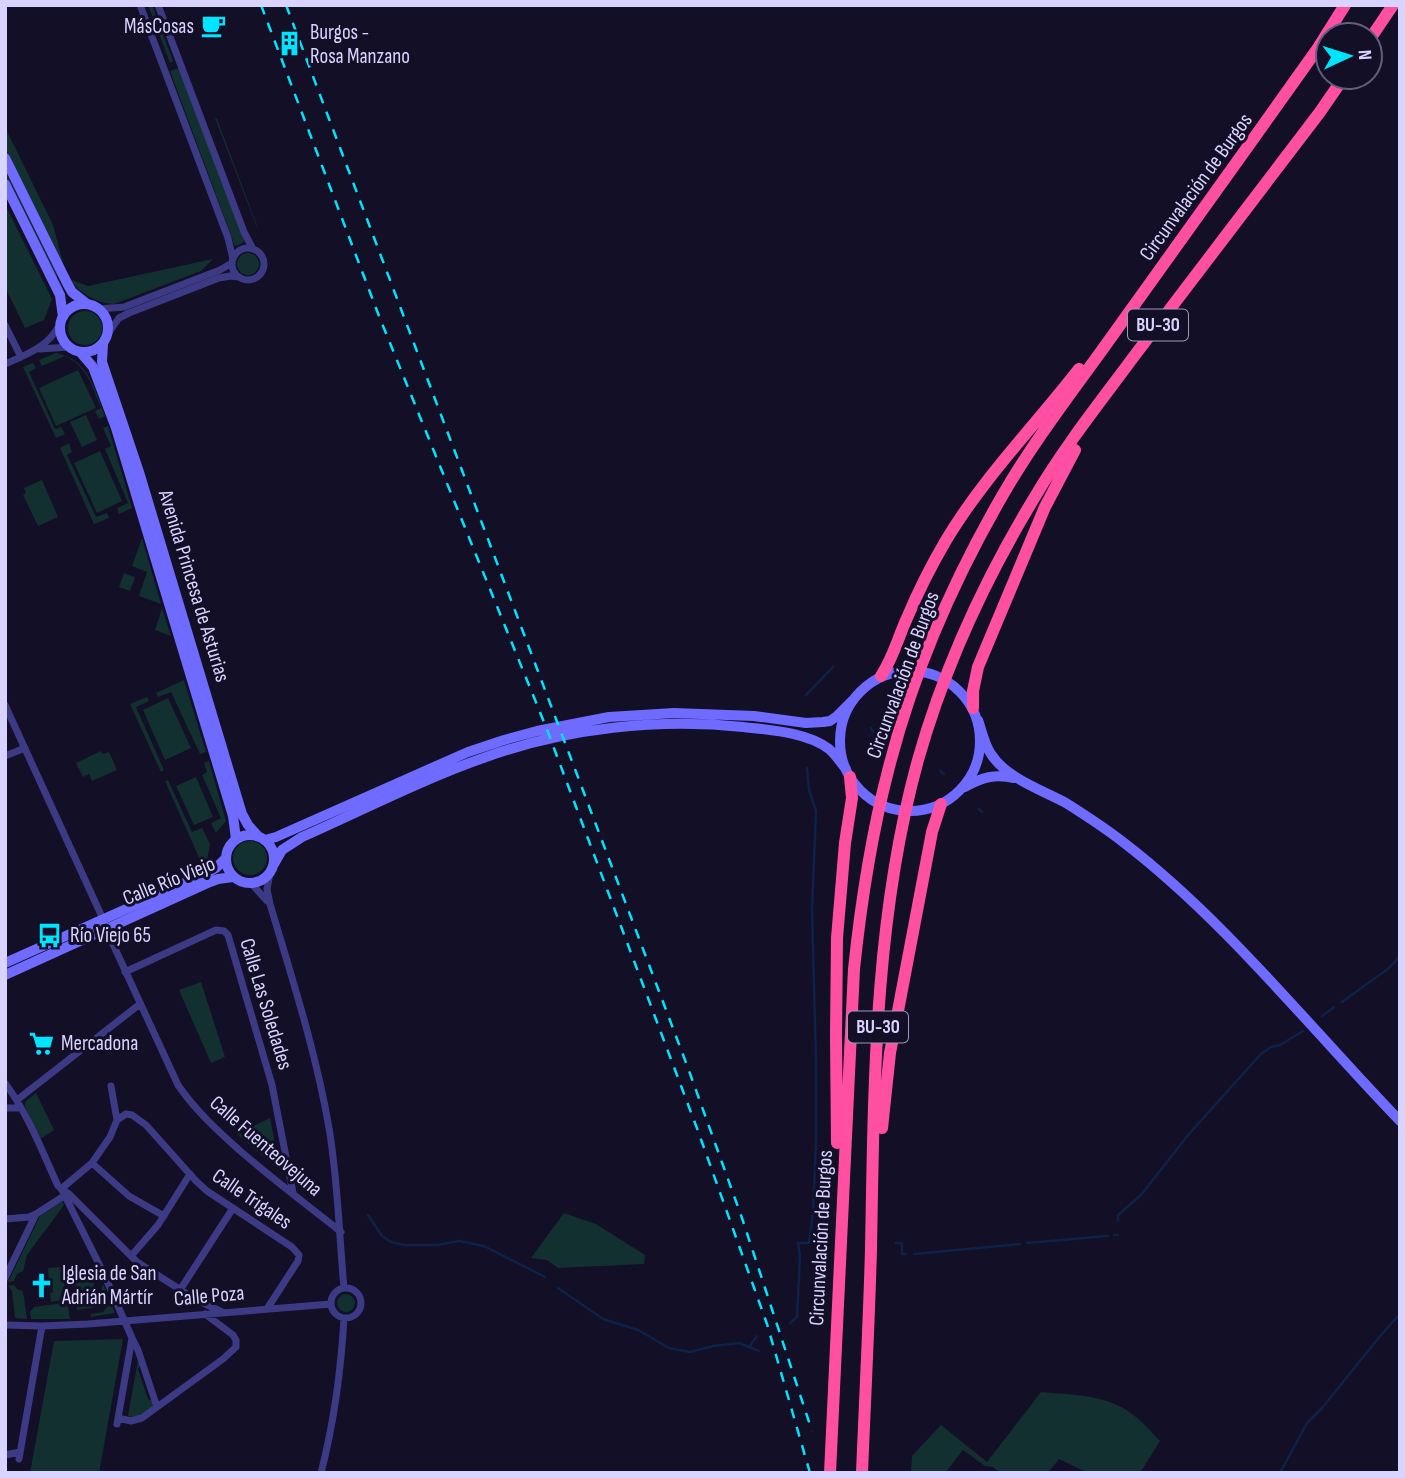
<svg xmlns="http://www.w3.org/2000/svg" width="1405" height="1478" font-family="'Sofia Sans Condensed',sans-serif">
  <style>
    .green { fill: #12302f }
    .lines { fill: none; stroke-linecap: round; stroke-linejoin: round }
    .stream { stroke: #0c2248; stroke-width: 2.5 }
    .street { stroke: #3d3a85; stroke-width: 7 }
    .secondary { stroke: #6f6bff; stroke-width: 10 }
    .highway { stroke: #ff4fa3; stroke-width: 12 }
    .rail { stroke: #00e5ff; stroke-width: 2.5; stroke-dasharray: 10 9; stroke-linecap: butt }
    .labels { text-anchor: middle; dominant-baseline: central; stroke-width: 6; stroke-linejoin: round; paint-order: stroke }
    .shield { fill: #130f26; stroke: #9e99be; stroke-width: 2 }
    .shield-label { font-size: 19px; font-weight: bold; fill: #d9d4ff }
    .poi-label { font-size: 21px; fill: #d9d4ff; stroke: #130f26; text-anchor: start }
    .street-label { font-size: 21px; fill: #d9d4ff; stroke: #130f26 }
  </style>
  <rect width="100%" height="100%" fill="#130f26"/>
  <path class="green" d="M148,5H152L173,61L170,63Z
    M179,68L245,242L235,246L170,71Z
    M215,118L217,119L258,228L257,227Z
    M6,129L53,225L65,270L5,148Z
    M5,170L58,276L56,277L5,175Z
    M5,204L52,299L44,320L25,328L5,287Z
    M237 264a11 11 0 1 1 22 0a11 11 0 1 1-22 0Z
    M213,259L201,271L114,304C95,303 80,293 69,279L88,286Z
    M68 328a17 17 0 1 1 34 0a17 17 0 1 1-34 0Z
    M56,353C90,360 94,389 105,416L99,419L95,411L101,408C91,385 89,368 65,356L42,366L39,360Z
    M33,363L36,368L29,372L55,429L61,427L65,434L56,438L23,367Z
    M78,370L96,408L56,426L39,388Z
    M86,415L97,440L82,447L70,422Z
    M108,426L132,508L119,514L117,508L128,503L105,449L111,446L103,428Z
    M69,443L72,452L67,455L96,517L107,513L109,518L94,524L60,448Z
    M100,451L122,501L97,513L74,463Z
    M42,480L58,517L38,526L23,495L26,493L24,488Z
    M142,538L161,604L139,596L147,572L132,566Z
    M124,573L135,577L130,591L119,587Z
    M162,608L171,636L155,630Z
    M184,680L206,752L200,754L171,692L158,697L156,693Z
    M147,697L149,701L136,707L164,770L161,772L130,704Z
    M168,698L191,748L165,760L143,710Z
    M101,751L103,754L109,752L117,770L92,781L89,774L83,777L76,763Z
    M209,761L226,821L216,833L211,823L221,818L202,775L207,772L204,763Z
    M196,777L213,817L194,825L176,786Z
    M168,780L192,832L202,828L210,844L207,860L201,862L165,781Z
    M233 858a17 17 0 1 1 34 0a17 17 0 1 1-34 0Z
    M201,982L225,1057L211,1063L179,990Z
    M36,1093L54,1130L40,1139L25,1106V1102Z
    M270,1118L278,1158L271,1163L237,1134Z
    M62,1202L64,1205L27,1255L23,1271L17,1274L14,1281L8,1282L40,1216Z
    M564,1213L596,1224L645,1255L644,1264L558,1268L547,1260L531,1258Z
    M62,1267L66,1299L51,1302L50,1293L53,1292L52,1282H49L48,1268Z
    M92,1271L97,1307L77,1310L73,1273Z
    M103,1284L115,1313L91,1317V1314L103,1312L108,1306V1301L101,1291Z
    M14,1285L17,1289L23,1291L27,1319L15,1318L12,1291L8,1286Z
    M337 1303a9 9 0 1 1 18 0a9 9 0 1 1-18 0Z
    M63,1303L68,1307L70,1319H31L30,1312L34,1307Z
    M123,1339L99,1473H30L54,1341Z
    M138,1360L140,1366L138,1369L148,1399L152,1401L153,1405C149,1414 138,1419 128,1416Z
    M1041,1392C1069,1395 1103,1394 1128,1411C1140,1419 1150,1430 1160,1441L1140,1473H1088L1059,1459L1048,1473H1000L993,1467L985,1466L963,1450L945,1473H911L912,1456L941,1425L987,1462Z"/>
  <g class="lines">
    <path class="stream" d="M806,695L833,667
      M871,728L873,732
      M940,771L944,774
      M979,809L982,812
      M1342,1002L1389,968L1400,956
      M1322,1016L1334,1007
      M368,1215L382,1236L391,1242L404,1245H437L459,1241L484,1246L545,1277
      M1118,1221V1215L1141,1195L1188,1135L1261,1054L1271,1047L1280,1045L1303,1031
      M1114,1235H1118
      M896,1243H902V1254H906
      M1027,1243L1108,1236
      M914,1254L1020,1244
      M558,1288L603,1319L638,1330L669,1348L690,1352L713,1346L739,1343L759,1351
      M790,1323L797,1317L800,1257L798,1243H809L813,1213L816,1142V1061L812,910L816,811L809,790L807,768
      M749,1347L757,1336
      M1280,1473L1307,1423L1322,1408L1381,1335L1400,1314"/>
    <path class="street" d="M140,5L228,238L233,259
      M158,5L244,232L253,249
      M232 264a16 16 0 1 1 32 0a16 16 0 1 1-32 0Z
      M99,309L124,307L220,270L232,263
      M5,325L21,357
      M109,332L119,318L129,313L219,278L230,276L239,277
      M40,349L69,347
      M5,364C28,354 48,347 60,324
      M5,705L103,919
      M5,756L25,748
      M270,873L267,889L270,904C292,978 316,1052 329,1128C338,1181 339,1234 344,1288
      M251,883L267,901
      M106,929L178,1085C195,1110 216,1129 238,1149C271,1178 306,1204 341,1232
      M125,972L216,930L224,931L228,935L272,1085L293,1193
      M5,1083C28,1114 42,1151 58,1186L69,1194L137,1262L195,1299L222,1312
      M111,1086L117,1120
      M17,1100L140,1004
      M5,1108H21
      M92,1163L129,1196L164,1216
      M61,1189L92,1163L110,1137L117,1120L126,1114L132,1115L146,1125L196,1181L207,1191L292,1247L299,1255L298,1261L267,1309
      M62,1190L103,1272L132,1338L138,1350L157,1407
      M5,1219L29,1217L36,1214
      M131,1256L158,1225L190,1174
      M5,1278L36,1214L64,1196
      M331 1303a15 15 0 1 1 30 0a15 15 0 1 1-30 0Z
      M180,1290L233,1208
      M5,1325L42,1326L88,1324L331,1304
      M118,1418L131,1421L142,1418L223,1359L236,1347V1340L233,1335L205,1314
      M117,1424L132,1338
      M5,1455L20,1452
      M19,1459L42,1326
      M321,1473C334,1422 341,1371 344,1318"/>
    <path class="secondary" d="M5,158L68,285L72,292L87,304
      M5,184L60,295L63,317
      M60 328a24 24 0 1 1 48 0a24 24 0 1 1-48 0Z
      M103,344L102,362L139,472L242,814L248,825L258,836
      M81,353L93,367L116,428L233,816L236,839
      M840 741a70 70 0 1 1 140 0a70 70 0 1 1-140 0Z
      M978,720C982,731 984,744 991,754C1006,778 1042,790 1066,803C1085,815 1105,828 1123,842C1226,921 1310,1028 1400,1121
      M965,787C982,777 995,774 1014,778
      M226 859a24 24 0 1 1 48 0a24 24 0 1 1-48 0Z
      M265,840L276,837L468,752L504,740L537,731L609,717L674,713L754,716L806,723L823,722L830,721L837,716L854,699
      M274,864L282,850L302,837C363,810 423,779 486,757C567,728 658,718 743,727C770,730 807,732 829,749C836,755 841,763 846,769
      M5,963L207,873L216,868L225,859
      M5,975L210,882L218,879L233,877"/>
    <path class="highway" d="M1370,39L1393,5
      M881,676C893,658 898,638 907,618C918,592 931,566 945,542C983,478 1034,427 1079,369
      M973,708V691L978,667L1045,507L1075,450
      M882,1128L890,1053L932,832L941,804
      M837,1143L836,1037L837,938L845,843L852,798L850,777
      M830,1473L854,969C861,902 871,837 888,771C912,676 952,583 1001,498C1034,440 1076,387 1115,332C1182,238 1251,143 1318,48L1345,5
      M862,1473C865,1398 869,1324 871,1249C874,1086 874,919 918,760C944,668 986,577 1036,495C1065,446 1101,401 1135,355C1196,274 1259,193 1320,112L1344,77"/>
    <path class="rail" d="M261,5L379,316L546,727L698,1131L767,1324L810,1473
      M286,5L688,1068L742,1218L812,1431"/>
  </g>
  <defs>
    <symbol id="cafe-bare" viewBox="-9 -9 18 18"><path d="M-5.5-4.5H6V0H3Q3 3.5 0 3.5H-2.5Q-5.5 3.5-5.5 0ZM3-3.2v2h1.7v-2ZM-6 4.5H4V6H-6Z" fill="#00e5ff" stroke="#130f26" stroke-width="2.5" paint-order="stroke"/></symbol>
    <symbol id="building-bare" viewBox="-9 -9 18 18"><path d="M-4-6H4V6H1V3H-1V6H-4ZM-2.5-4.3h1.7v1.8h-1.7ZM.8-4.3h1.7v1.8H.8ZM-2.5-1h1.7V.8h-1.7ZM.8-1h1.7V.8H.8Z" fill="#00e5ff" stroke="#130f26" stroke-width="2.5" paint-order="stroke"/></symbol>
    <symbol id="bus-bare" viewBox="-9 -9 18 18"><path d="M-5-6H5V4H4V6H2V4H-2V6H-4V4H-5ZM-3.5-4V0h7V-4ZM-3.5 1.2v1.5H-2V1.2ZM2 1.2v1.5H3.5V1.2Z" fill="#00e5ff" stroke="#130f26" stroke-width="2.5" paint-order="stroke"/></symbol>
    <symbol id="supermarket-bare" viewBox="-9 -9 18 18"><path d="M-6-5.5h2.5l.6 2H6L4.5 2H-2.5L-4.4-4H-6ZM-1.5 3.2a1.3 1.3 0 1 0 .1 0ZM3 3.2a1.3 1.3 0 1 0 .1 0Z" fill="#00e5ff" stroke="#130f26" stroke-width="2.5" paint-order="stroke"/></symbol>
    <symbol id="church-bare" viewBox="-9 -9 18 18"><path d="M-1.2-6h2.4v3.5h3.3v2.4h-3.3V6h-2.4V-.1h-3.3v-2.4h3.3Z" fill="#00e5ff" stroke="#130f26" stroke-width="2.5" paint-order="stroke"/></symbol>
  </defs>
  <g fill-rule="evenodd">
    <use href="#cafe-bare" x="196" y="8" width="35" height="35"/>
    <use href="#building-bare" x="272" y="26" width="35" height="35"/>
    <use href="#bus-bare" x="32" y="918" width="35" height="35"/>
    <use href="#supermarket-bare" x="24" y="1026" width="35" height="35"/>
    <use href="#church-bare" x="24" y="1268" width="35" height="35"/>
  </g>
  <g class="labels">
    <g class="shield">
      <rect x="1128" y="309.5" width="60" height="31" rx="5"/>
      <rect x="848" y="1011.5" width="60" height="31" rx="5"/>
    </g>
    <g class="shield-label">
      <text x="1158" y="325">BU-30</text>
      <text x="878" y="1027">BU-30</text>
    </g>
    <g class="poi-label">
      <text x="194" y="26" text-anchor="end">MásCosas</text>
      <text x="310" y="32">Burgos -<tspan x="310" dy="24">Rosa Manzano</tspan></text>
      <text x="70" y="935">Río Viejo 65</text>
      <text x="61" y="1043">Mercadona</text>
      <text x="62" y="1273">Iglesia de San<tspan x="62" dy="24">Adrián Mártír</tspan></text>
    </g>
    <g class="street-label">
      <text transform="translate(1196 187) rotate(-54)">Circunvalación de Burgos</text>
      <text transform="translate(194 586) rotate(73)">Avenida Princesa de Asturias</text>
      <text transform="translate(903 675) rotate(-70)">Circunvalación de Burgos</text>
      <text transform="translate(169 881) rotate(-22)">Calle Río Viejo</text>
      <text transform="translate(266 1004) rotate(73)">Calle Las Soledades</text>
      <text transform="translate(266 1146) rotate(41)">Calle Fuenteovejuna</text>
      <text transform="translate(252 1199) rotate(34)">Calle Trigales</text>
      <text transform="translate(821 1238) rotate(-87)">Circunvalación de Burgos</text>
      <text transform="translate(209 1296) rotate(-5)">Calle Poza</text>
    </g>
  </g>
  <rect width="1405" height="1478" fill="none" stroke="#d9d4ff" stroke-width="14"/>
  <g transform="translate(1349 56) rotate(86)"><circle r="33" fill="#130f26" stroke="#625e7d" stroke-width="2"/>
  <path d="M0-5L12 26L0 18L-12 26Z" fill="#00e5ff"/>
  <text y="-10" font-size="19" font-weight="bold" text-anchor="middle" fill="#d9d4ff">N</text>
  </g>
</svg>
